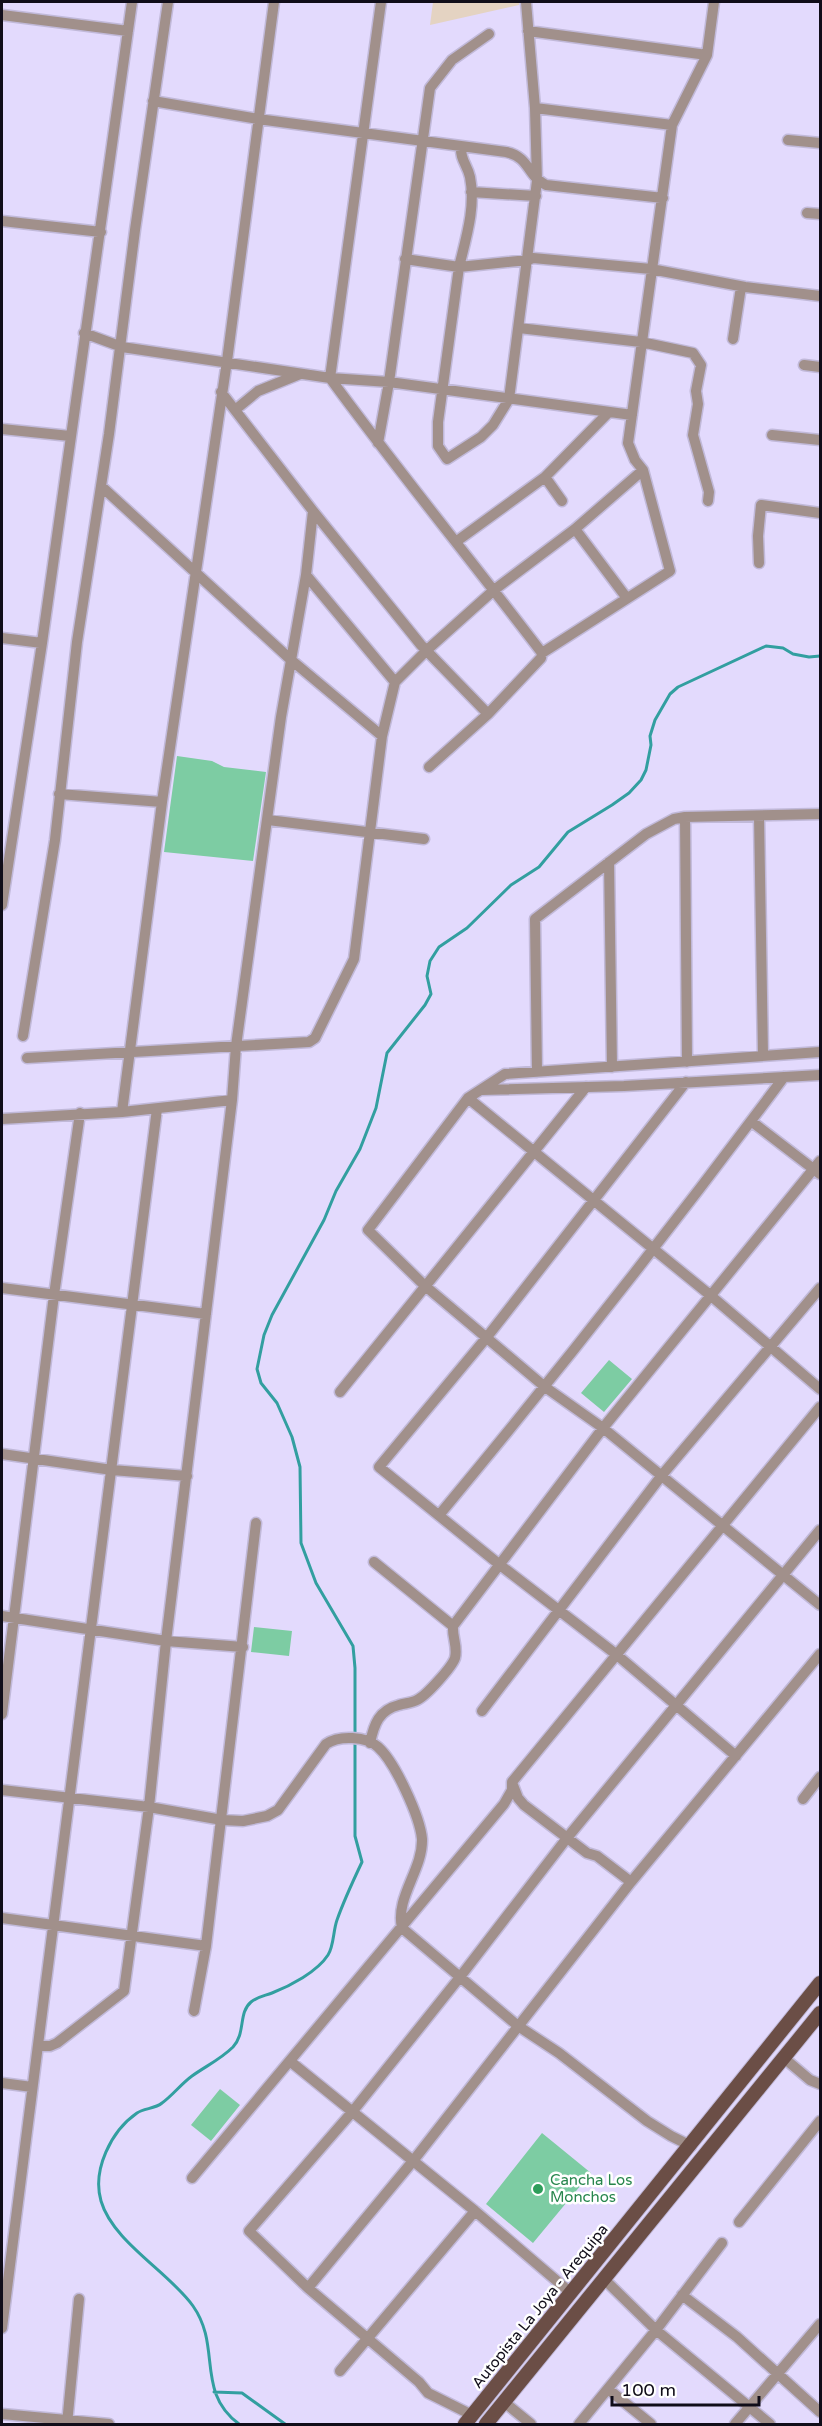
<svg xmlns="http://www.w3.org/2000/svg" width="822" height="2426" font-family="'Varela Round',sans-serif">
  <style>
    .education { fill: #e4d3c2 }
    .green { fill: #7dcca3 }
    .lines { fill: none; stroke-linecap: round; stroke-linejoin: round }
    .stream { stroke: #329fa0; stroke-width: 3 }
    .minor-casing { stroke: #c1b9d9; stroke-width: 13 }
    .major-casing { stroke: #c1b9d9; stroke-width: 16 }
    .minor { stroke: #a1908b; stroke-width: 10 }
    .major { stroke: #6b4e46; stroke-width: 14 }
    .leisure-dot { fill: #2e9e5b; stroke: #fff; stroke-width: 2 }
    .labels { text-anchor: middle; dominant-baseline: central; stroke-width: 5; stroke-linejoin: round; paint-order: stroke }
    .leisure-label { font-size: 15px; fill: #27864d; stroke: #fff; text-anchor: start }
    .street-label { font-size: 15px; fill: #100d19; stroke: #fff }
  </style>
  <rect width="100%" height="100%" fill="#e3dafd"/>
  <path class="education" d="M433,2H519V5L430,25Z"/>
  <path class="green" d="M177,756L212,761L224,767L266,772L253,861L164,852Z
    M609,1360L632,1379L604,1412L581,1393Z
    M254,1627L292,1631L289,1656L251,1652Z
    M220,2089L240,2105L211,2141L191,2125Z
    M542,2133L591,2173L533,2243L486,2204Z"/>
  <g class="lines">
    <path class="stream" d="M214,2392L242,2393L285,2424
      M239,2424C195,2391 222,2347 193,2306C169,2272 113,2242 101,2201C92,2170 111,2131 137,2113C144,2108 155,2109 162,2103C173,2095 181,2084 192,2076C206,2066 221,2059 233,2047C246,2033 238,2013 251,2002C257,1997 264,1996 272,1993C290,1986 317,1972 328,1955C334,1946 333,1931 337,1920C344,1900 353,1881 362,1862L355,1836V1668L353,1646L316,1583L301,1543L300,1467L292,1437L277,1403L261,1383L257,1369L264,1335L272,1315L324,1220L336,1191L360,1149L376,1108L387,1053L425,1005L431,994L427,976L430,961L439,947L467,928L511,885L539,867L568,832L612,805L629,793L641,780L646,770L651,745L650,736L655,720L670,694L678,687L766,646L783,648L793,654L809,657L820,656"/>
    <defs>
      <path id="minor" d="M381,2L330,378C398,471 472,561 542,653
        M526,2L535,108L537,181L509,399L493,425L481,437L447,459L438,446V422L459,267L528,260L533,258L651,269L745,287L820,296
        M2,15L128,31
        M528,31L707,55
        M153,101L258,119L506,152C530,157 527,176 546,185L663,198
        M535,108L672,125
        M788,140L820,143
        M471,192L536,196
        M807,213L820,214
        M2,221L101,232
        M405,259L459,267C466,238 476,207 470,177C467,164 460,160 461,146
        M519,328L641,342L693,353L701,365L696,391L698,404L693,435L709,492L708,501
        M84,333L122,347L330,378L389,382L632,415
        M733,339L741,287
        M804,365L820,367
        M221,392L313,511L421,645L488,714
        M235,410L258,391L300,374
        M2,429L70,436
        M772,435L820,440
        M378,443L389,382L430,88L452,60L489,34
        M545,477L562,501
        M101,486L290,659L382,736
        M575,529L626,597
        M457,541L545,477L609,412
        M759,563L758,536L761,505L820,513
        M306,575L395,682
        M2,638L42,643
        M429,767L488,714L541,658L542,653L670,571L643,470L635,460L628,443L672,125L707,55L714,2
        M59,794L162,802
        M759,816L763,1055
        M685,817L687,1062
        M268,820L424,839
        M609,862L612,1067
        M2,905L42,643L132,2
        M23,1036L55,840L77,642L109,434L135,230L168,2
        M820,1052L505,1074L468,1098L368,1230L424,1285L545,1387L603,1428L820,1605
        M27,1058L309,1042L315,1038L354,959L382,736L395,682L427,650L494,590L575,529L643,470
        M537,1072L535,919L646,834L674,819L685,817L820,814
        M686,1082L487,1337L379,1467L500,1565L617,1655L736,1756
        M482,1090L624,1086L820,1075
        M468,1098L710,1295L820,1389
        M122,1112L162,802L227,361L274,2
        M2,1119L122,1112L232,1100
        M751,1121L820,1174
        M2,1288L206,1314
        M340,1392L586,1087
        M2,1454L112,1470L187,1476
        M440,1514C559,1371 673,1226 784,1077
        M374,1562L453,1626
        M2,1616L166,1641L243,1647
        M482,1711L662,1475L820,1288
        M2,1714L54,1295L80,1113
        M370,1743C374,1724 379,1710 399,1705C405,1703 412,1703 417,1700C426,1696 452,1667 455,1658C458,1647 452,1637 453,1626L603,1428L820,1161
        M513,1785L518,1798L524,1805L587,1853L597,1856L631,1882
        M2,1790L149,1807L222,1820L243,1821L267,1816L278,1810L326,1744C339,1735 366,1736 378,1747C395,1762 420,1817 422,1839C423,1870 395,1897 402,1928L518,2026L559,2053L647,2121L671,2136L691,2146
        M803,1799L820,1777
        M2,1918L206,1946
        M194,2011L206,1946L256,1523
        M38,2046H50L57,2043L124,1991L149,1807L166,1641L232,1100L236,1046L281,717L306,575L313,511
        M784,2058L810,2080L820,2084
        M291,2062L475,2211L571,2293
        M2,2083L32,2087
        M192,2178L504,1804L512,1790V1782L820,1407
        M739,2222L820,2121
        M605,2280L656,2330L770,2424
        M308,2288L413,2161L631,1882L820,1654
        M682,2295L737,2337L820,2412
        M2,2328L157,1109
        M340,2371L475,2211
        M608,2389L651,2424
        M504,2402L531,2424
        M2,2414L109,2424
        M472,2415L428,2393L419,2382L308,2288L249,2231L353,2111L460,1977L567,1838L820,1530
        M67,2424L79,2299
        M579,2424L656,2330L722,2243
        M735,2424L820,2324"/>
      <path id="major" d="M465,2424L820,1983
        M486,2424L820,2013"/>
    </defs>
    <use href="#minor" class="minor-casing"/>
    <use href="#major" class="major-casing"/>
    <use href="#minor" class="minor"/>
    <use href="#major" class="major"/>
  </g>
  <circle class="leisure-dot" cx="538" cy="2189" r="6"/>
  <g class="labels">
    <g class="leisure-label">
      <text x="550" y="2180">Cancha Los<tspan x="550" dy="17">Monchos</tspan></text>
    </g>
    <g class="street-label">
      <text transform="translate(540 2306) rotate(-51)">Autopista La Joya - Arequipa</text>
    </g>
  </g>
  <rect width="822" height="2426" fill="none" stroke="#100d19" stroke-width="6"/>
  <path d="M612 2396v9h147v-9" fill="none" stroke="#100d19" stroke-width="3"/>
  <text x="621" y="2396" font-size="18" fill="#100d19" stroke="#ffffff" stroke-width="4.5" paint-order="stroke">100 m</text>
</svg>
